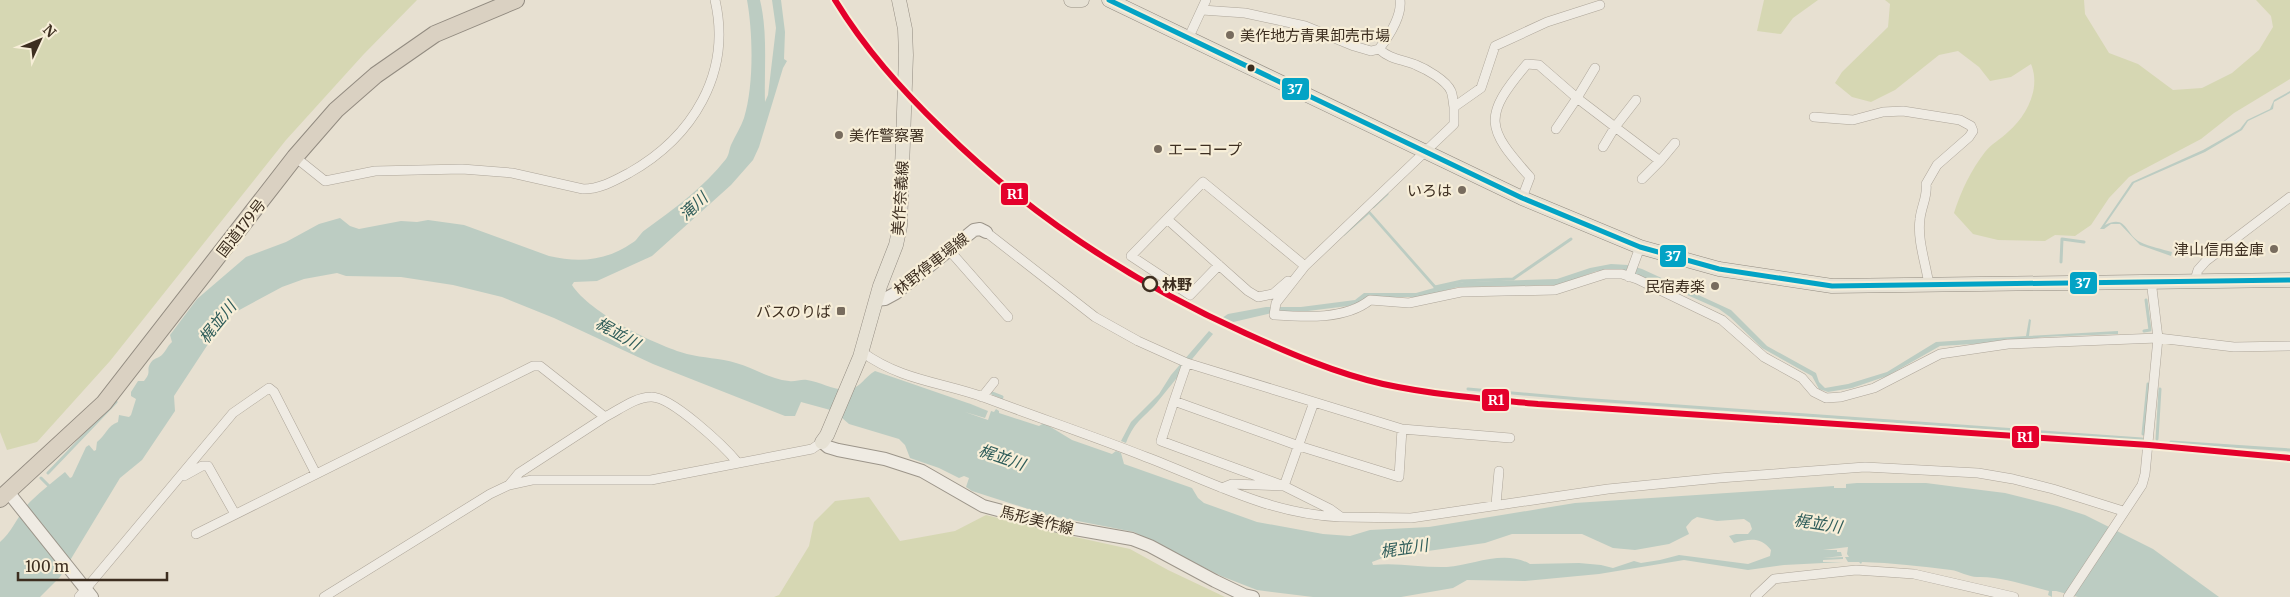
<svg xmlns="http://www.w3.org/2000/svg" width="2290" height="597" font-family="Merriweather,'Noto Sans JP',serif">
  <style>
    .green { fill: #d6d7b3 }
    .water { fill: #bcccc2; fill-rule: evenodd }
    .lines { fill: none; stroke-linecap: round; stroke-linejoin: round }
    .stream { stroke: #bcccc2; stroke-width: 3 }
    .street-casing { stroke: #ada599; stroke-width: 10 }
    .secondary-casing { stroke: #9c958a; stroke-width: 14 }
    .primary-casing { stroke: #928b80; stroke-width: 15 }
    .highway-casing { stroke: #928b80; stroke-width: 18 }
    .street { stroke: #efebe3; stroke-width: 9 }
    .secondary { stroke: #efebe3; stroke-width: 12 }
    .primary { stroke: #e6e1d4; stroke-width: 14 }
    .highway { stroke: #dad1c2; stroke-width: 16 }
    .bus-1-casing { stroke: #f7eed8; stroke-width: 9 }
    .bus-1 { stroke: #03a3c5; stroke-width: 5 }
    .rail-1-casing { stroke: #f7eed8; stroke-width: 10 }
    .rail-1 { stroke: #e4002b; stroke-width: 6 }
    .poi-dot { fill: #786c5e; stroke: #f7eed8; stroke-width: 2 }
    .bus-dot { fill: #3d2e20; stroke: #f7eed8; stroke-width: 2 }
    .stop-dot { fill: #f7eed8; stroke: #3d2e20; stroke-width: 2.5 }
    .labels { text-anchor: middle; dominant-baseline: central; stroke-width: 4.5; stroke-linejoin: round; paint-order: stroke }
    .poi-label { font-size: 15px; fill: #3d2e20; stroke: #f7eed8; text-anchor: end }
    .street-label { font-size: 15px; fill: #3d2e20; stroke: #f7eed8 }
    .stop-label { font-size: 15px; font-weight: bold; fill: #3d2e20; stroke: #f7eed8; text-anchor: start }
    .water-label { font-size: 16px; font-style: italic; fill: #2f5d5a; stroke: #f7eed8 }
    .line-badge { stroke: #f7eed8; stroke-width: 2 }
    .badge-label { font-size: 14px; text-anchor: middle; font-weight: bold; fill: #fff }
  </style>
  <rect width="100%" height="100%" fill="#e7e0d1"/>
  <path class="green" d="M0,0H417L363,55L286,140L110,361L37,442L7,450L0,432Z
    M1764,0H1818L1793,18L1781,34L1757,31Z
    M1885,0H2084L2085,14L2109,53L2138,64L2173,90L2202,88L2232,73L2259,50L2273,27L2271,16L2256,0H2290V79L2234,113L2201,139L2129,177L2109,198L2091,225L2075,236L2055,235L2045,241L1998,240L1973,234L1954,213C1961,191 1971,170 1985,152C1991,144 2001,139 2008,132C2027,116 2041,88 2031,64L2011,77L1990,81L1979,67L1958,51L1939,55L1895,90L1871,102L1852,97L1835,83L1842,72L1888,27L1890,4Z
    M869,497L900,541L955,531L986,515L1057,533L1130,549L1168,570L1225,597H774L779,595L809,546L814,522L835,501Z"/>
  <path class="water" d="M747,0H760C768,33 764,68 765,102L768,95L776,28L772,0H781L785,32L784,59L787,61L783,68L759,147L753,160L731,185L652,256L597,281L574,282L572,285C590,313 655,345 687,354C703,358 720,358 736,363C754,368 769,379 789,381C795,382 801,379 807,380C820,382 832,389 844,390C859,391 864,377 875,371L988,410L968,403L988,411L985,418L965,412L988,420L991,411L994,412L996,409L999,411V413L1039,426L1044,423L1072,440L1112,454L1116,451L1121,453L1124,464L1192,488L1198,498L1204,503L1257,522L1323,534L1350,536L1370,530L1429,527L1575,503L1834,486V488H1846V484L1857,483H1926L1957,487L2005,493L2057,506L2085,515L2153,549L2219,597H2078L2056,591H2052V597L2048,595L2049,591C2025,585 2001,576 1977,577C1969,577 1959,571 1951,570C1921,566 1892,563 1862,562L1861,564L1859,562H1848L1845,557H1849L1847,554L1848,547L1823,550H1837V552H1841L1842,556L1823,558L1843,557V559L1823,560V562H1843L1784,565L1748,570L1684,560L1599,574L1525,581L1467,580L1453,588L1401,597H1313L1257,590L1221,576L1134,532L1047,515L972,491L966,487L969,478L964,476L959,478L939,468L910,458L905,445L899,439L849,424L834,411L801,402L795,416H785L653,364L554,318L502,297L453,285L401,277L346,276L337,273L304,279L282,287L232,314L214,335L174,396L175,411L142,460L120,478L60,577L40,597H0V542C14,530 19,512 32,500C42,490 54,481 65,472L70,478L72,477L86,447L89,445L94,451L96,450L97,442C106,435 107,426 118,422L119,415L129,417L131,415L136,399L131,396V392L138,381H144C152,371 146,371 150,364C153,359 155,359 159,357C165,354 167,346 172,342L170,335L197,299L246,257L286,242L319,224L340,218L350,226L359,229L401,221L417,222L428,220L464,225L549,256C579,263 606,261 632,243C638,240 640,233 645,230C674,209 704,187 726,159C729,155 729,150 731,145C735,136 741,127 744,118C754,86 753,33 747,0ZM1697,517L1717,521L1744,519L1750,523L1752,529L1748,534H1736L1729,536L1734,543C1748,539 1761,536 1771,550L1770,556L1748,564L1679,555L1660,560L1641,563L1634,561L1613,568L1601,565L1579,563L1530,564C1504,549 1473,565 1447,567C1422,568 1398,562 1373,565L1372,562L1385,557L1485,543L1512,534H1582L1613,548L1635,550L1669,544L1689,534L1686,527L1692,520Z
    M2290,91V93L2274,102L2273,109L2248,121L2242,130L2205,152L2134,183L2105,225C2127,214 2125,234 2140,242C2150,247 2162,249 2172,252L2171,256L2140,245L2120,224H2111L2104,229H2100L2132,182L2203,150L2240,129L2247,120L2270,109L2274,100Z
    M1369,210L1437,287L1464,282L1557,279L1590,268L1611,264L1628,265L1642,269L1731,310L1767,346L1816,373L1819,382L1825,388L1848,384L1887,372L1936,342L2026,336L2029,319L2031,320L2029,336L2118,331V334L2042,337L2022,341L1940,346L1887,376L1852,388L1828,392L1819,389L1812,376L1762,348L1730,317L1719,309L1669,287L1623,270L1597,271L1558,285L1458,287L1420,297H1382L1348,306L1308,311H1280L1229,323L1222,318L1228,314L1266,307H1301L1355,300L1364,293H1416L1434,288L1369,214L1344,236L1343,234Z
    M1209,331L1213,334C1194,356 1177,378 1159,400C1145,418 1136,418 1126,443L1121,441L1131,422L1159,394L1171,375Z"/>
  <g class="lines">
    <path class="stream" d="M1373,207L1387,194
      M2061,262L2062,239L2084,242
      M1435,287L1462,281L1513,279L1571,239
      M2144,331L2150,330L2146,300
      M1468,389L1580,399L2142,439
      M992,393L1002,397L1001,401
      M2143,434L2148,384
      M2157,439L2160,389
      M2171,442L2290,450
      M48,473L116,402
      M41,478L49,486"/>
    <defs>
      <path id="street" d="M1400,0C1402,16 1389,36 1379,49C1391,60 1402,59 1416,65C1426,69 1446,80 1451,91C1453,96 1453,102 1454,107
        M1202,10L1245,13L1305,26L1354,46L1371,51L1379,49
        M1188,39L1206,0
        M1814,117L1853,120L1883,112L1903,111L1960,120L1971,126L1973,131L1969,137L1937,165L1926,184C1928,196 1921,207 1920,219C1917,240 1926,264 1929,285
        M1556,129L1577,98L1615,127L1636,100
        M1603,147L1615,127L1660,161L1675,143
        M295,157L325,181L375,171L462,169L512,173L583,189C600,189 614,181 629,173C693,137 732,73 715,0
        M1642,179L1660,161
        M1522,198L1530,177C1486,128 1482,117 1527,64L1539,65L1577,98L1595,68
        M1167,219L1248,291L1258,297L1273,294L1288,281
        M986,232L1095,317L1138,341L1187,363L1174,401L1299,446L1399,477L1402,429
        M949,250L1008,317
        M1219,265L1190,295L1131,256L1203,182L1305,266L1451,127L1454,124V107L1481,88L1495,46L1547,22L1600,5
        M1305,266L1276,303L1274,315C1304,317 1345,320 1370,300L1409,303L1461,292L1555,290L1605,274H1622L1637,279L1722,320L1764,357L1802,378L1814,392L1826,398L1841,397L1874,388L1940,354L2008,344L2158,338L2234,347L2290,346
        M1629,277L1640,247
        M2195,280L2198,270L2206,261L2290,197
        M862,352C902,381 942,382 986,398C1039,418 1093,436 1146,457C1212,482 1269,514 1340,517
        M1187,363L1402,429L1510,438
        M982,397L994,382
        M1174,401L1161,441L1284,486L1330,509L1341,517L1411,518L1608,489L1719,478L1865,467L1978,473L2013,479L2053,489L2123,511
        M184,476L202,466H208L235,514
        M509,485L519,473L605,417
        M1222,488L1232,484L1284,486L1314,402
        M1496,504L1499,471
        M196,534L533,366H540L605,417C619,410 635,397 651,397C671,396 724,446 738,463
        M79,597L233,413L269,388L274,392L316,474
        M324,597L490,494L509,485L532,480H651L812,449L822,442
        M1755,597L1774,579L1856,570L1914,574L2014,597
        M2068,597L2142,485L2145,474L2158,338L2151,280"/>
      <path id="secondary" d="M876,300L885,299L896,293L974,230L980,229L986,232
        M822,442L828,447L838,450L885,459L922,471L983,506L1058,526L1132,539L1150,546L1215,581L1244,595L1253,597
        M9,493L92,597"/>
      <path id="primary" d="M1071,0H1082
        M1109,0L1522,198L1640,247L1719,269L1832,286L2290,280
        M822,442L827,435L860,357L880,286L896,245L900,226L906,55L905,29L899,0"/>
      <path id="highway" d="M0,499L104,403L295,157L336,110L376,75L435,34L516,0"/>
    </defs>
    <use href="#street" class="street-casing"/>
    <use href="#secondary" class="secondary-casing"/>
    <use href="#primary" class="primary-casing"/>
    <use href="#highway" class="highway-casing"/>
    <use href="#street" class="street"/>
    <use href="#secondary" class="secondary"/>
    <use href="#primary" class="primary"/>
    <use href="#highway" class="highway"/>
    <defs>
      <path id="bus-1" d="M1109,0L1522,198L1640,247L1719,269L1832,286L2290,280"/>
    </defs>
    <use href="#bus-1" class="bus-1-casing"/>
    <use href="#bus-1" class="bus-1"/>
    <defs>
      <path id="rail-1" d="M835,0C865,49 901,89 942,129C1030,216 1132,282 1245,333C1289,353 1335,373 1383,384C1434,395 1486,399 1538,404L2149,445L2290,458"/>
    </defs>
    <use href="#rail-1" class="rail-1-casing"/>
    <use href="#rail-1" class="rail-1"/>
  </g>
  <g class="poi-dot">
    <circle cx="1230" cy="35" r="5"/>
    <circle cx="839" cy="135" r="5"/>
    <circle cx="1158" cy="149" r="5"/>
    <circle cx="1462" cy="190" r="5"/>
    <circle cx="2274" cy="249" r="5"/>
    <circle cx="1715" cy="286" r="5"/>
    <rect x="836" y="306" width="10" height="10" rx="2.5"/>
  </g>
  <circle class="bus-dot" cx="1251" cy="68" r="4.5"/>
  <circle class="stop-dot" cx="1150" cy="284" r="7"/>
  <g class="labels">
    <g class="poi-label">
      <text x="1240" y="35" text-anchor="start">美作地方青果卸売市場</text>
      <text x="849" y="135" text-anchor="start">美作警察署</text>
      <text x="1168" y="149" text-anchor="start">エーコープ</text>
      <text x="1452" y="190">いろは</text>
      <text x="2264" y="249">津山信用金庫</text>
      <text x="1705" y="286">民宿寿楽</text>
      <text x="831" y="311">バスのりば</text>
    </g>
    <g class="street-label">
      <text transform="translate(900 198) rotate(-86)">美作奈義線</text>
      <text transform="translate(241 228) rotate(-52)">国道179号</text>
      <text transform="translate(931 264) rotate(-38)">林野停車場線</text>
      <text transform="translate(1037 520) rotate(14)">馬形美作線</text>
    </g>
    <g class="stop-label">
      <text x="1162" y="284">林野</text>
    </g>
    <g class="water-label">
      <text transform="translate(693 206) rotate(-43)">滝川</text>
      <text transform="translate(217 322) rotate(-51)">梶並川</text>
      <text transform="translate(618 333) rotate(29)">梶並川</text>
      <text transform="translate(1002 457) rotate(19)">梶並川</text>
      <text transform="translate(1818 523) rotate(9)">梶並川</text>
      <text transform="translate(1404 548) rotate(-8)">梶並川</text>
    </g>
  </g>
  <g class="line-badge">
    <rect x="1281" y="77" width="29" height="24" rx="5" fill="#03a3c5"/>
    <rect x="1000" y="182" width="29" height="24" rx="5" fill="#e4002b"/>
    <rect x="1659" y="244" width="28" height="24" rx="5" fill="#03a3c5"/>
    <rect x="2069" y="271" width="29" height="24" rx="5" fill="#03a3c5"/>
    <rect x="1481" y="388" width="29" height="24" rx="5" fill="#e4002b"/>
    <rect x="2011" y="425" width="29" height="24" rx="5" fill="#e4002b"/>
  </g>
  <g class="badge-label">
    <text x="1295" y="94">37</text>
    <text x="1015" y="199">R1</text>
    <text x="1673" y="261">37</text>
    <text x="2083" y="288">37</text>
    <text x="1496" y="405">R1</text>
    <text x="2025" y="442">R1</text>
  </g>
  <g transform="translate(40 40) rotate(46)" stroke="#f7eed8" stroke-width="4" paint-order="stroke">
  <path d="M0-4L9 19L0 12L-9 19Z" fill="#3d2e20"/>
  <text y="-8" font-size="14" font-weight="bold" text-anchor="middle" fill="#3d2e20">N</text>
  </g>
  <path d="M18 572v8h149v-8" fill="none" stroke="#3d2e20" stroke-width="2.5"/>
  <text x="25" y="572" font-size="15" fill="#3d2e20" stroke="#f7eed8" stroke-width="4" paint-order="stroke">100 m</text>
</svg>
